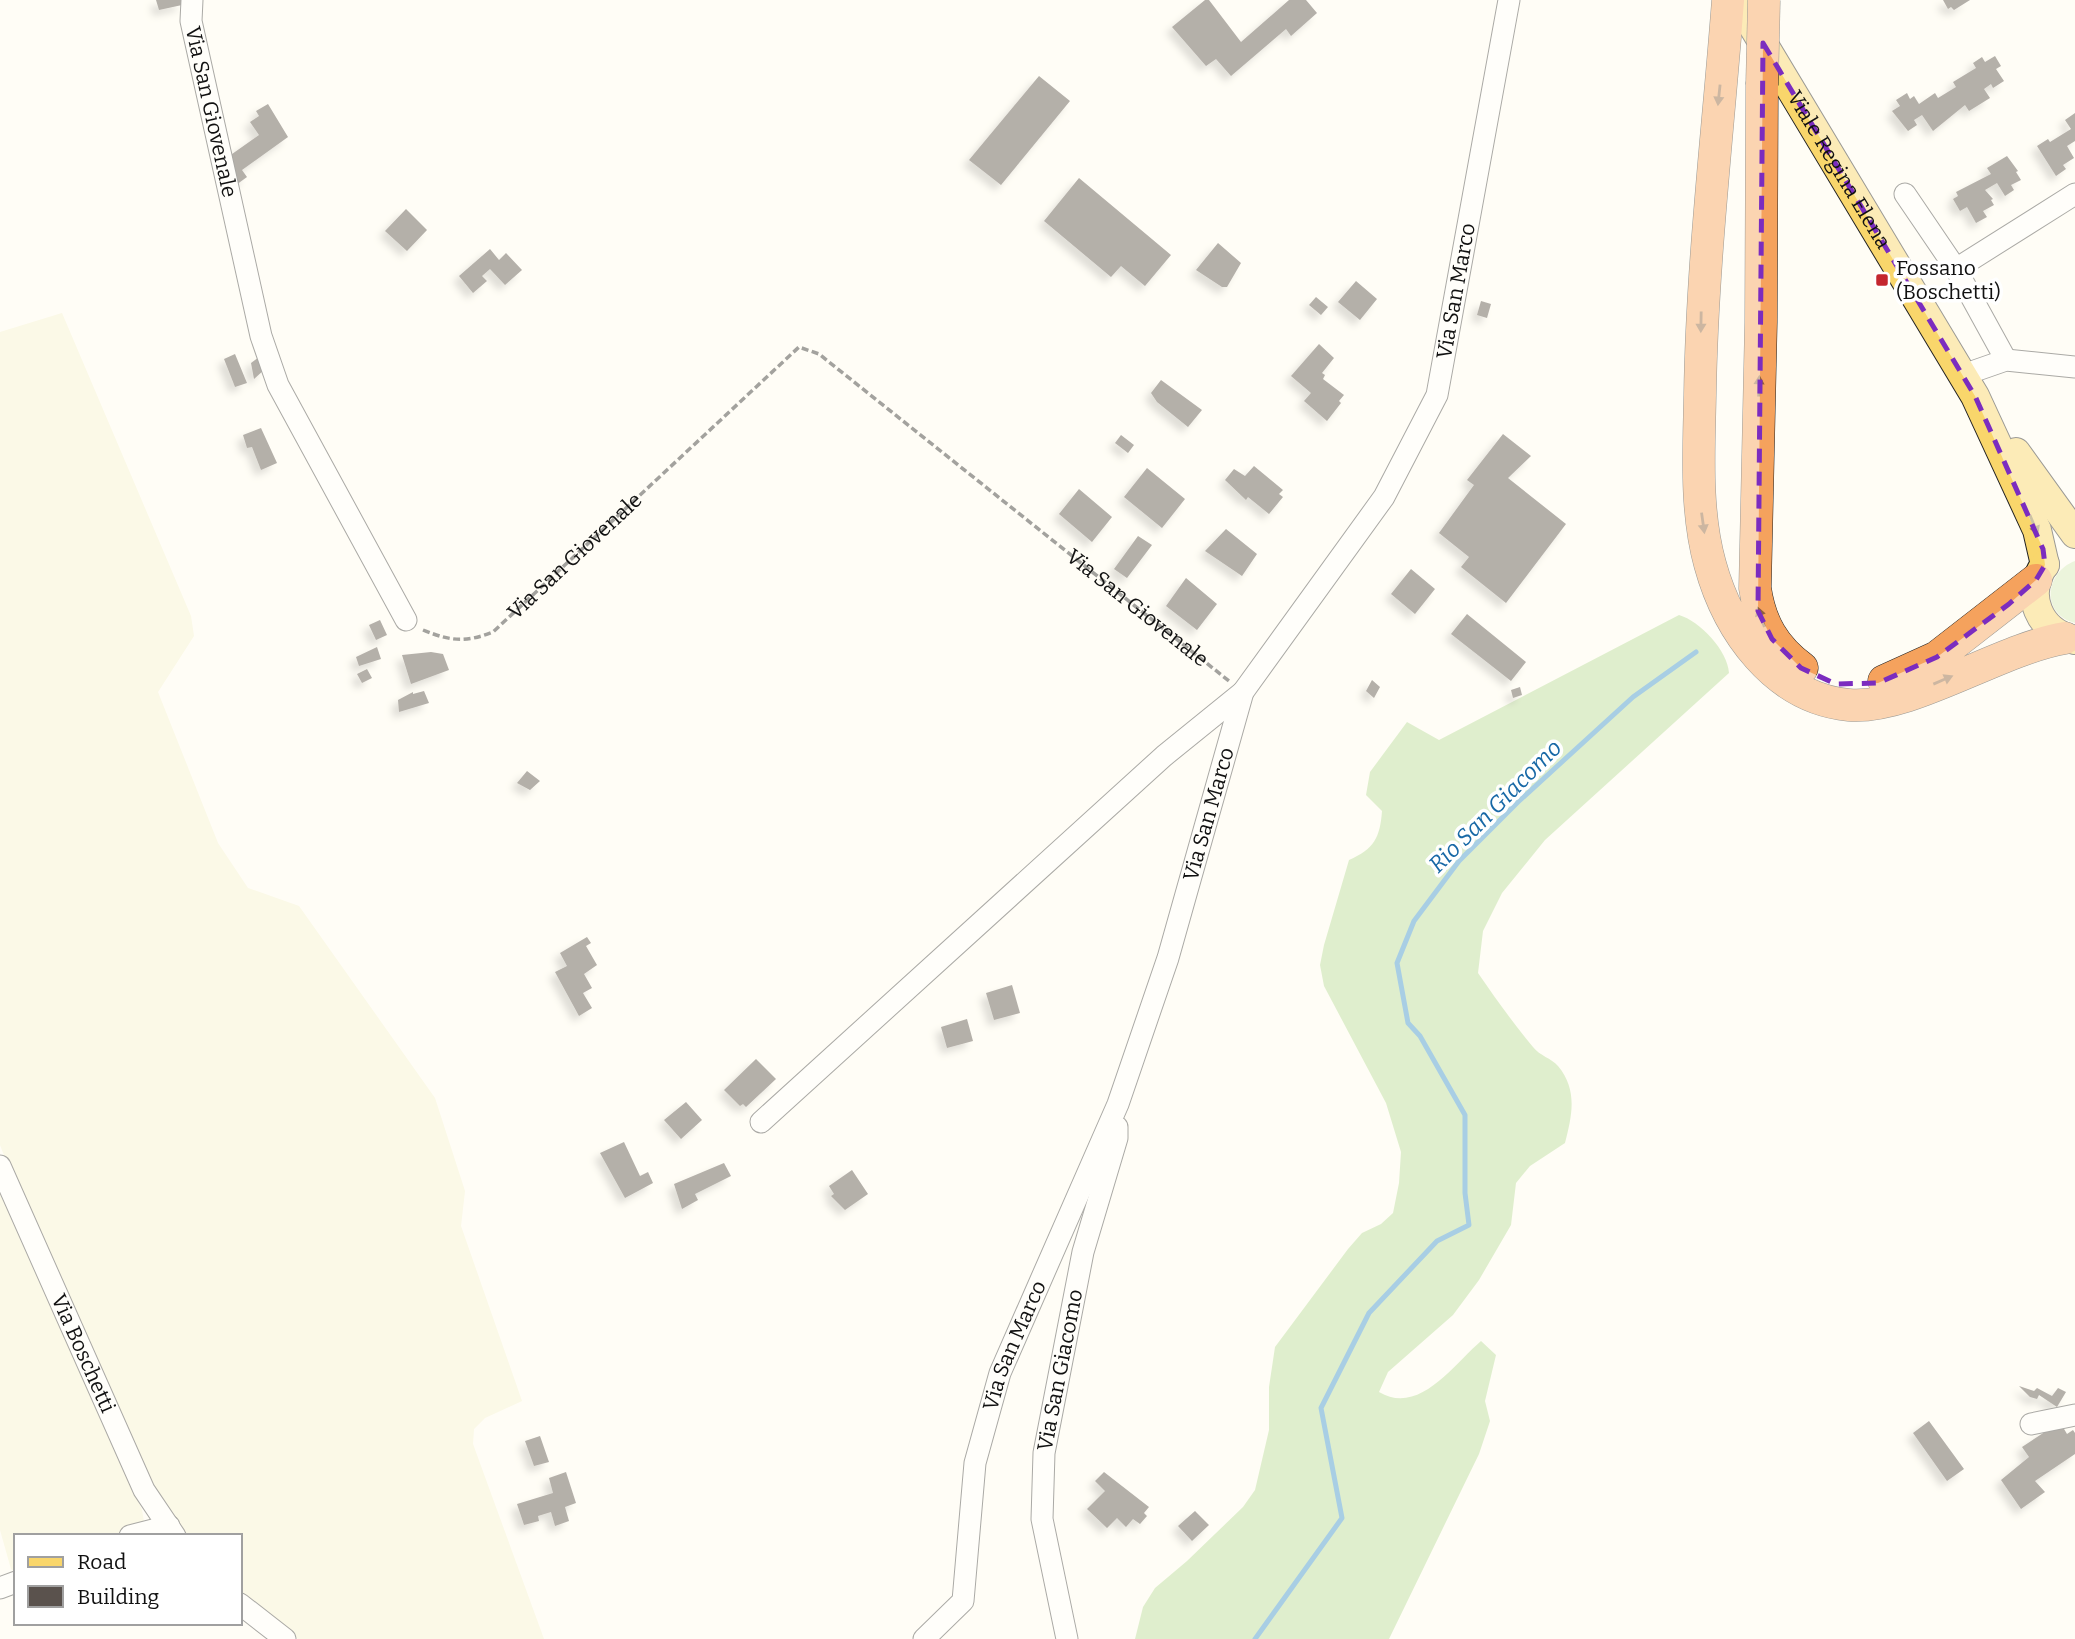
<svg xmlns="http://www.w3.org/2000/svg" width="2075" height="1639" font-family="Bitter,serif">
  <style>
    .farmland { fill: #f6f3d4 }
    .green { fill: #d5ebbd }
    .forest { fill: #b9dc9c }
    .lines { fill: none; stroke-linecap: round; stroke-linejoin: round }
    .stream { stroke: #3f96cf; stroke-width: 5 }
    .building { fill: #5a524d; filter: url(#shadow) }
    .minor-casing { stroke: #444; stroke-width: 23 }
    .major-casing { stroke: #222; stroke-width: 30 }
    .highway-casing { stroke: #222; stroke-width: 33 }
    .path { stroke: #333; stroke-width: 3.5; stroke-dasharray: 7 3.5; stroke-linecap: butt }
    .minor { stroke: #fff; stroke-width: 21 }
    .major { stroke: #f9d66b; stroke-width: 28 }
    .highway { stroke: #f5a25d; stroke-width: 32 }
    .highway-bridge-casing { stroke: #222; stroke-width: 33; stroke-linecap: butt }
    .highway-bridge { stroke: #f5a25d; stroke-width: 32 }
    .oneway { fill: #8e613b }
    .oneway2 { fill: #917d42 }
    .marked { fill: none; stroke: #7b2cbf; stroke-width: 5; stroke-dasharray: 14 9; stroke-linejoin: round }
    .poi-dot { fill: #c4262e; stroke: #fff; stroke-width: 2.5 }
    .labels { text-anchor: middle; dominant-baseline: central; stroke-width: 7; stroke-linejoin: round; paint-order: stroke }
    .street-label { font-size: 21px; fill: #111; stroke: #fff }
    .poi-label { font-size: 21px; fill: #111; stroke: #fff; text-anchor: start }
    .water-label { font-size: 23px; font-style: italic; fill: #1768a6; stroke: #fff }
  </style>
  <defs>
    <filter id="shadow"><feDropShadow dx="-6" dy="6" stdDeviation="3.5" flood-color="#0004"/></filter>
  </defs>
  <rect width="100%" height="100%" fill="#fffdf5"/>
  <path class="farmland" d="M62,313L191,616L194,636L158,692L218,843L248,888L299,906L435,1098L465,1191L461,1226L522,1401L485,1418L474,1429L473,1444L544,1639H298L240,1593V1536H182L158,1502L35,1236L0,1145V332Z
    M0,1193L142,1510L144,1522L111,1536H16V1573L11,1569L0,1530Z"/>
  <path class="green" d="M2075,561V623C2040,614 2045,572 2075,561Z"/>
  <path class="forest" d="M1679,615C1700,621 1728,651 1729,673L1545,840L1502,893L1483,931L1478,973C1496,999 1513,1023 1533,1047C1540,1056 1551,1058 1558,1066C1578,1090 1572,1116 1565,1143L1530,1166L1516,1183L1511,1225L1479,1280L1453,1315L1388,1372L1379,1392C1419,1416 1453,1365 1481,1341L1496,1355L1485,1401L1490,1421L1479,1454L1389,1639H1135L1143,1607L1155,1588L1187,1561L1243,1507L1255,1490L1269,1430V1387L1275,1347L1348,1249L1362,1233L1381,1224L1393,1213L1399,1183L1401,1152L1386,1103L1324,986L1320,965L1324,945L1349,860C1374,849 1380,838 1382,811L1366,795L1370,772L1407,722L1439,740Z"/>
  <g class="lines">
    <path class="stream" d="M1255,1639L1342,1518L1321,1408L1369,1313L1437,1241L1469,1225L1465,1193V1115L1420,1036L1408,1023L1397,963L1414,921L1459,861L1518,802L1633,697L1696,652"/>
  </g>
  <path class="building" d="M156,0H182V5L159,10Z
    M1205,0H1209L1241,42L1289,0H1306L1317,13L1291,36L1286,29L1231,76L1216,59L1206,66L1172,27Z
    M1943,0H1970L1954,10L1951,7L1948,9Z
    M1995,56L2001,66L1996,69L2004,81L1993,88L1991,84L1984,89L1990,98L1969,111L1965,105L1933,131L1922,115L1914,120L1917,125L1908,131L1892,111L1900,106L1896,100L1907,93L1910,99L1914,96L1919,104L1935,93L1938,98L1956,87L1953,82L1976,68L1973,63L1982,57L1985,62Z
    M1039,76L1070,101L1001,185L969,160Z
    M268,104L288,137L242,170L247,177L236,185L225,159L259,135L250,122L259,116L256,111Z
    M2075,113V141L2067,146L2074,158L2063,165L2066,169L2056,176L2037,146L2048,139L2050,142L2071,129L2065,120Z
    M2007,156L2018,171L2016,172L2021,180L2011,185L2014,190L2005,196L1997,183L1985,190L1993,199L1991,200L1994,205L1983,211L1987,217L1976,223L1967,207L1960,211L1953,199L1958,196L1956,192L1991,174L1987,168Z
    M1079,178L1171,255L1145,286L1121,266L1111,277L1044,221Z
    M406,209L427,230L407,251L385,231Z
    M1218,243L1241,263L1227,287H1222L1196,270Z
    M490,249L499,260L506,253L522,270L505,285L490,269L482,276L487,281L473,293L459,276Z
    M1356,281L1377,299L1360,320L1338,302Z
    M1316,297L1328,307L1321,315L1309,305Z
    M1481,301L1491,304L1487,318L1477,315Z
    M1319,344L1334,358L1322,373L1325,375L1323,379L1344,395L1339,401L1341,403L1327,421L1304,401L1311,393L1291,376Z
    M235,354L247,383L235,387L224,359Z
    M259,357L264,370L254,379L251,363Z
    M1161,380L1202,410L1188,427L1157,402L1151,393Z
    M261,428L277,463L261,470L252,447L247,448L243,435Z
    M1503,434L1531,456L1508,478L1566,524L1506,603L1461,567L1469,557L1439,533L1474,485L1467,480Z
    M1121,435L1134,445L1128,453L1115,443Z
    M1254,466L1283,490L1279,494L1283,497L1269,514L1248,497L1246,500L1225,480L1234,469L1245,476Z
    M1147,468L1185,499L1162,528L1124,497Z
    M1079,489L1112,517L1092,542L1059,514Z
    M1226,529L1257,554L1242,576L1205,551Z
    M1138,536L1152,545L1127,578L1114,569Z
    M1411,569L1435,589L1415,614L1391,594Z
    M1186,578L1217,604L1197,630L1166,606Z
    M1467,614L1526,662L1511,681L1451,634Z
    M380,620L387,635L376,640L369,625Z
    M377,647L381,659L359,666L356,657Z
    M431,652L443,654L449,670L411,684L402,655Z
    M367,669L372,678L362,683L357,674Z
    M1372,680L1380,687L1374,698L1366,691Z
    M1520,687L1522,695L1513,698L1511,690Z
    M424,691L429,703L399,712L398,700L413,692V694Z
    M527,771L540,781L530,790L517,783Z
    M587,937L591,943L586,946L597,965L584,974L592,988L583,993L592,1008L579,1016L555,972L567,966L560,953Z
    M1012,985L1020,1013L994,1020L986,993Z
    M967,1019L973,1041L947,1048L941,1027Z
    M756,1059L776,1079L746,1107L743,1104L740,1106L724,1090Z
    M686,1102L702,1120L681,1139L664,1120Z
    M624,1142L640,1176L648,1172L653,1183L625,1198L600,1153Z
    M724,1163L731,1176L695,1194L698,1200L682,1209L674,1184Z
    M852,1170L868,1194L845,1210L831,1196L834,1194L829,1186Z
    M2019,1386L2034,1391L2037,1388L2052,1396L2058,1388L2066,1392L2057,1407L2039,1395L2037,1399L2030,1397Z
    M1929,1421L1964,1469L1947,1481L1913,1433Z
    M2060,1422L2067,1434L2073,1430L2075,1433V1454L2035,1481L2045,1492L2021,1509L2001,1480L2029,1457L2022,1447Z
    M540,1436L549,1462L534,1466L525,1441Z
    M566,1472L576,1503L565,1507L569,1521L555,1526L551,1512L538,1516L539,1521L524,1525L517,1504L553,1493L549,1478Z
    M1104,1472L1149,1507L1144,1513L1147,1516L1140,1524L1133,1519L1126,1527L1117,1518L1107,1528L1087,1509L1105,1491L1095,1481Z
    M1195,1511L1209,1525L1192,1541L1178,1526Z"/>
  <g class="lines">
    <defs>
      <g id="minor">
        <path id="s2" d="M192,0L191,21L261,336L278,385L406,620"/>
        <path d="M1905,194L1956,269L2006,360"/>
        <path d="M1956,269L2075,194"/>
        <path d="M1963,375L2006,360L2075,367"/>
        <path d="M761,1122L1164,756L1243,692"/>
        <path id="s3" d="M0,1166L144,1490L175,1536"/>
        <path d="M2031,1424L2075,1415"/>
        <path d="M130,1536L169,1526"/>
        <path d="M0,1588L16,1582"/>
        <path d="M240,1604L285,1639"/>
        <path id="s4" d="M924,1639L963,1601L975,1463L1000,1373L1118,1104L1168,958L1243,692L1384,497L1437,395L1509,0"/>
        <path id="s5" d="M1067,1639L1042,1519L1044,1453L1083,1252L1117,1138V1127"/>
      </g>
      <g id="major">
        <path id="s6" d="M1737,0L1975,396L2037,530L2045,565"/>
        <path d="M2016,452L2075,534"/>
        <path d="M2045,564C2023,595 2039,632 2075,640"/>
      </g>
      <path id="highway" d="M1728,0C1718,132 1702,263 1700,395C1699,450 1695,510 1710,564C1728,630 1775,698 1849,705C1910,710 1999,649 2065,638
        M1762,85L1761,322L1755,588C1760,623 1774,647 1802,668
        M1884,681L1937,657L2036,580"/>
    </defs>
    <use href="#minor" class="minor-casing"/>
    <use href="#major" class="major-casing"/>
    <use href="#highway" class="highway-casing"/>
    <path class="path" id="s1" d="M423,630C450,641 465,643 493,632L799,347L819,354L1229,681"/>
    <use href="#minor" class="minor"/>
    <use href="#major" class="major"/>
    <use href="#highway" class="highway"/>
    <defs>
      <path id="highway-bridge" d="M1762,85L1764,0"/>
    </defs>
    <use href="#highway-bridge" class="highway-bridge-casing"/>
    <use href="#highway-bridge" class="highway-bridge"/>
  </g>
  <defs><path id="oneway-solid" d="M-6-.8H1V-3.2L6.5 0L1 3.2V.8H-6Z" transform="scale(1.75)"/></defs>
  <g class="oneway">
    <use href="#oneway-solid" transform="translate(1719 95) rotate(96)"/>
    <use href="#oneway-solid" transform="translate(1701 322) rotate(91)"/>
    <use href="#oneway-solid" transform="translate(1759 386) rotate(-88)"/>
    <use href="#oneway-solid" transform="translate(1703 523) rotate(82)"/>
    <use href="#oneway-solid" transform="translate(1761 617) rotate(-109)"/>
    <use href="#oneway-solid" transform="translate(1943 680) rotate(-23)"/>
  </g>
  <use class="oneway2" href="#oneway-solid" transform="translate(2034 525) rotate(68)"/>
  <path d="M0 0H2075V1639H0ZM1763,43L1975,396L2043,549L2045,565L2036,580L2009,604L1937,657L1878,683L1836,684L1801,668L1772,639L1758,611Z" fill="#fffdf5" fill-opacity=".55" fill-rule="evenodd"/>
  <path class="marked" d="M1763,43L1975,396L2043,549L2045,565L2036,580L2009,604L1937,657L1878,683L1836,684L1801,668L1772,639L1758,611Z"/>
  <rect class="poi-dot" x="1875" y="273" width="14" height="14" rx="3.5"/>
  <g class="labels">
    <g class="street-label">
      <text stroke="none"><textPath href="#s2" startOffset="114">Via San Giovenale</textPath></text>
      <text stroke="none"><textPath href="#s6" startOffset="198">Viale Regina Elena</textPath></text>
      <text stroke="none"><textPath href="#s4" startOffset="1472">Via San Marco</textPath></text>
      <text stroke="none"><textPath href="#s1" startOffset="184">Via San Giovenale</textPath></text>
      <text stroke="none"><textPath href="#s1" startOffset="919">Via San Giovenale</textPath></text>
      <text stroke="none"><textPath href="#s4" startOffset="884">Via San Marco</textPath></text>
      <text stroke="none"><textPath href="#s4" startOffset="317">Via San Marco</textPath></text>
      <text stroke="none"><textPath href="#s3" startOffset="205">Via Boschetti</textPath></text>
      <text stroke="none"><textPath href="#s5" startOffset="273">Via San Giacomo</textPath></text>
    </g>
    <g class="poi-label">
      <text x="1896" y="268">Fossano<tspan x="1896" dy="24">(Boschetti)</tspan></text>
    </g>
    <g class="water-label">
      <text transform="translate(1495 806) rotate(-45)">Rio San Giacomo</text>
    </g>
  </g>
  <rect x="14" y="1534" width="228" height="91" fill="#ffffff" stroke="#a0a0a0" stroke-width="2"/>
  <rect x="28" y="1557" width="35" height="10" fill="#f9d66b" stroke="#a0a0a0" stroke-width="2"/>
  <text x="77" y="1569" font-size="21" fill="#111111">Road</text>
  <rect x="28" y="1586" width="35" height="21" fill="#5a524d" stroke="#a0a0a0" stroke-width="2"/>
  <text x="77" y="1604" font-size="21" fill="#111111">Building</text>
</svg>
